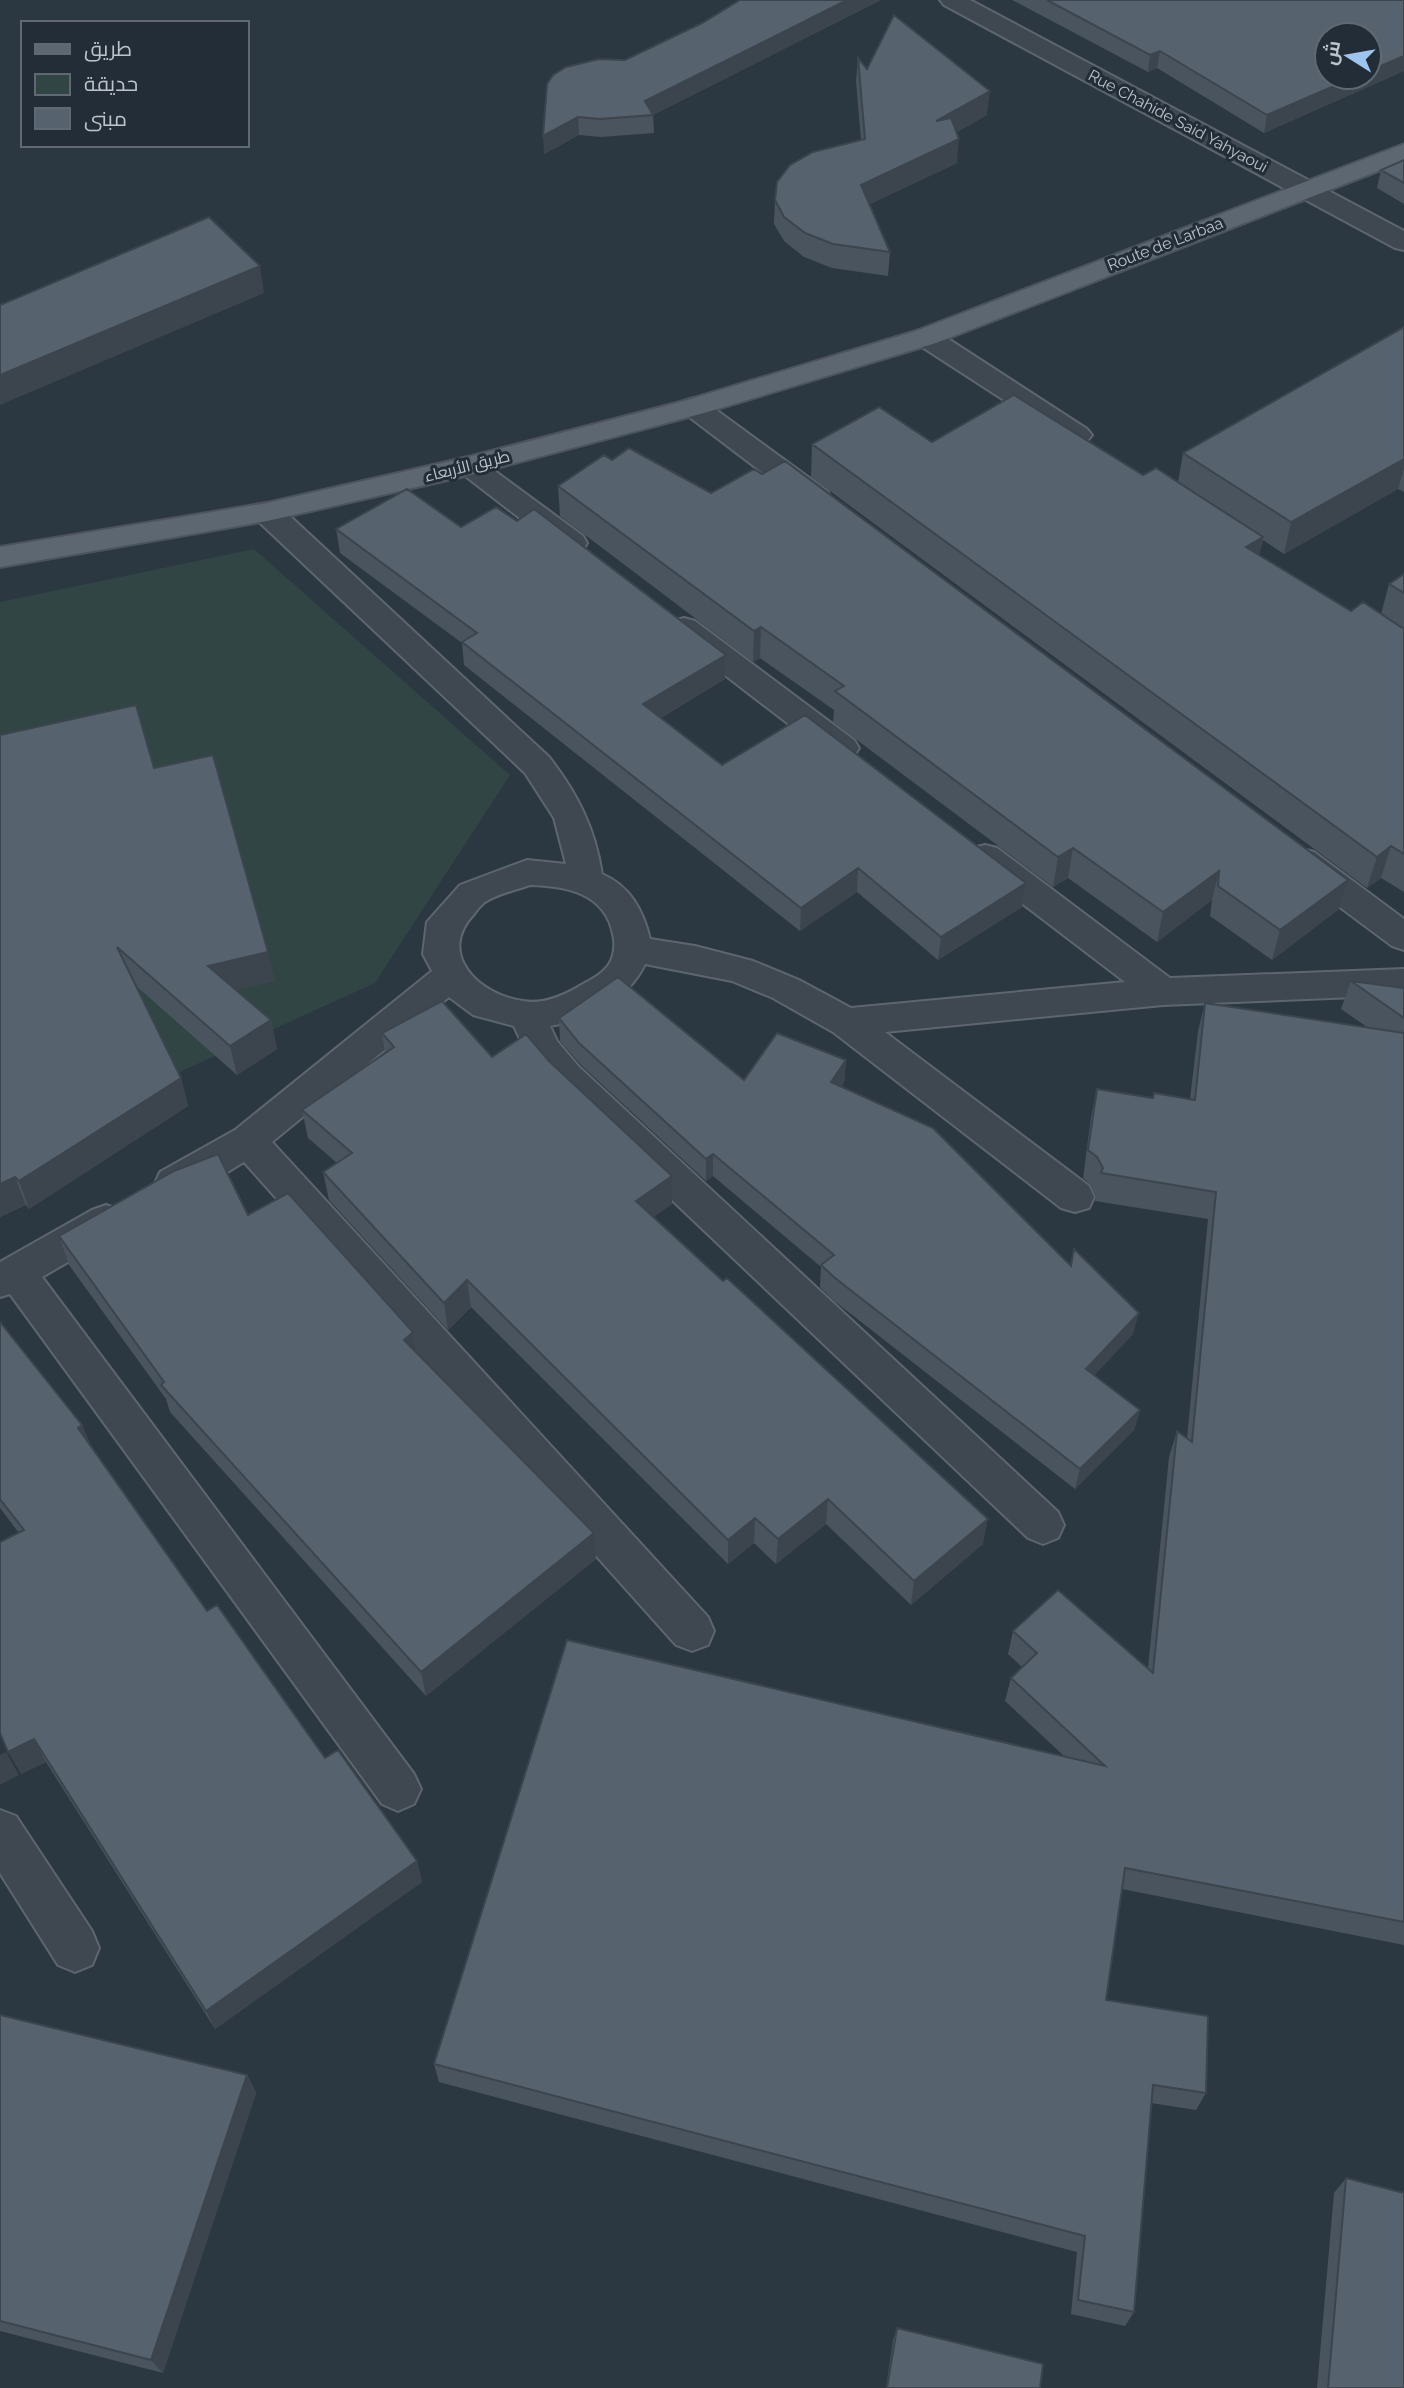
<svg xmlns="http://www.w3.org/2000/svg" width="1404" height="2388" font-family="Raleway,Cairo,sans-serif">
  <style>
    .green { fill: #304544 }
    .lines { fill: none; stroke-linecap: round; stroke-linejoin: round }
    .minor-casing { stroke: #5d666f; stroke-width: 4 }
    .major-casing { stroke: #4b545e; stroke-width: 4 }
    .minor { fill: #3f4851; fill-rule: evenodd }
    .major { fill: #5d6771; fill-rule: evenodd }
    .wall { fill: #4a545f }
    .shaded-wall { fill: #3c454d }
    .building { fill: #56626e; stroke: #3c454d; stroke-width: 2 }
    .labels { text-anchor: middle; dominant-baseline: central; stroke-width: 6; stroke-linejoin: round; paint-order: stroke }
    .far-street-label { font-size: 16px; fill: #bcc3cb; stroke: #232d37 }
  </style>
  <rect width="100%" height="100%" fill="#2b3741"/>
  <path class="green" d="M254,549L510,775L375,983L149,1086L0,1108V602Z"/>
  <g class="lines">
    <defs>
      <path id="minor" d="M940,0H970L1404,231V250L1395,248L944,5Z
        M926,329L936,331L1087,429L1092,435L1087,441L1077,444L1067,441L916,343L912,337L916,331Z
        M694,398L704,401L827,491L831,498L827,505L816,507L805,505L684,413L680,407L684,401Z
        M470,457L480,460L583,536L587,543L583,550L572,553L561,550L460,472L455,466L460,460Z
        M267,503L278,505L549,757C577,793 595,828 602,874C630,886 643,910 650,939L695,946L753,961L799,980L851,1008L1125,982L973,866L968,857L973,848L985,845L997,848L1170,978L1404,969V995L1163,1005L885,1032L1089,1186L1094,1197L1089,1208L1075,1212L1061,1208L833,1032L773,998L732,981L645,964C628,1000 588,1020 550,1026L557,1041L579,1067L1058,1512L1064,1525L1058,1538L1043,1544L1028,1538L553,1087L529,1059L514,1026L473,1015L449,997L272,1142L708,1617L714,1631L708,1645L692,1651L676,1645L244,1162C219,1176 189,1203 160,1194L155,1183L160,1172L235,1130L432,971L423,954L427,922L460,885L527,860L566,864L554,818L525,773L256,519L252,512L256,505ZM530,885C566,886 605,893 613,934C616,945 614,961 605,969C599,976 590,980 583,984C565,995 544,1005 523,1001C479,995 436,954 474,914C477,910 481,905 485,902C497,894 516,890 530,885Z
        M684,618L695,621L854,740L859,748L854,756L842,759L830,756L673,635L668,628L673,621Z
        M1302,849L1314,852L1404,919V950L1392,946L1290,870L1285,861L1290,852Z
        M106,1205L120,1210L125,1221L120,1232L42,1277L414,1774L421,1789L414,1804L398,1811L382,1804L10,1294L0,1297V1262L92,1210Z
        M0,1810L16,1816L92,1931L99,1948L92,1965L75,1972L58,1965L0,1873Z"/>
      <path id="major" d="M1404,144V161L936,343L704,413L470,475L267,521L0,567V547L267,503L468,457L684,401L916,331Z"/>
    </defs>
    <use href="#minor" class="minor-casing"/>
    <use href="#major" class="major-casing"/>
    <use href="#minor" class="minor"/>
    <use href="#major" class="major"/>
  </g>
  <path class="wall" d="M740,0H881L653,115L654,133L601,137L579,135L544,154L625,60L702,23Z
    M1012,0H1404V71L1264,133L1157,68L1148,72Z
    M858,58L867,69L987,115L957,132V163L870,204L890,252L888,276L832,268L804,257L784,241L774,224L775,200L861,140L856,81Z
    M1404,160V204L1377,188L1381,170Z
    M1404,327V492L1398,489L1284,554L1263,540L1259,555L1351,611L1381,614L1389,584L1404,574V892L1381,878L1367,888L811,477L812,444L932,442L1143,475L1178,482L1183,453Z
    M558,486L1348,880L1339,909L1272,960L1210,916L1212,900L1157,942L1068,878L1053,887L833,722L834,710L760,658L753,662L560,516Z
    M517,521L726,655L725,679L661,718L722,765L1026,883L1022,907L938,960L857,892L800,931L464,665L462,643L340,553L336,529L461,527Z
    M0,735L275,981L236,990L271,1020L277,1049L237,1075L135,985L181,1078L188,1106L29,1209L26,1205L0,1217Z
    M1351,981L1404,988V1945L1122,1889L1106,2000L1206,2093L1196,2110L1151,2103L1134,2312L1125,2326L1071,2314L1077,2252L439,2082L434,2064L1064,1756L1005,1701L1011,1678L1022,1667L1008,1654L1013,1631L1148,1668L1169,1457L1177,1431L1187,1438L1208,1219L1095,1201L1096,1196L1091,1185L1083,1178L1091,1117L1097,1089L1153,1098L1154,1093L1190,1099L1198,1031L1205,1003L1367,1027L1341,1009Z
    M559,1018L744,1080L846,1060L844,1083L841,1087L1070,1265L1074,1249L1133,1334L1094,1375L1140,1410L1134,1430L1075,1489L833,1300L820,1287L821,1267L713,1176L706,1181L581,1065L560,1041Z
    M382,1033L492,1057L672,1204L653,1217L983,1544L911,1605L826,1524L776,1564L754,1543L728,1564L471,1307L448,1330L329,1200L323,1172L337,1163L308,1138L302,1110L385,1053Z
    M248,1215L413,1332L416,1352L596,1559L426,1696L170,1412L166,1399L69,1265L59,1236Z
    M0,1322L82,1425L90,1444L207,1611L325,1758L417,1861L422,1882L215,2029L46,1762L21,1774L19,1533L0,1508Z
    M0,2015L247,2075L256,2093L163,2373L0,2331Z
    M1346,2178L1404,2388H1317L1334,2193Z
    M897,2328L1040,2388H886L893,2340Z"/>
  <path class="shaded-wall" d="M847,0H881L653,115L645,101Z
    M1160,51L1157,68L1148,72L1150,55Z
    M1404,56V71L1264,133L1267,115L1355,77H1369V71Z
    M990,91L987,115L934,145L936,121Z
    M578,117L579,135L544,154L543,136Z
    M959,139L957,163L860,209L861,185Z
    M260,266L264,293L0,405V375Z
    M1404,459V469L1398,489L1284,554L1291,522Z
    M1263,537L1256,570L1246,547Z
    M761,627L760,658L753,662L754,631Z
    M726,655L725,679L644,728L643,704Z
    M1391,846L1381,878L1367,888L1377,857Z
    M1073,848L1068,878L1053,887L1058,857Z
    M858,868L857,892L800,931L801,908Z
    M1219,871L1212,900L1157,942L1163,912Z
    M1348,880L1339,909L1272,960L1280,930Z
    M1026,883L1022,907L938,960L941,937Z
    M268,952L275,981L216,995L208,966Z
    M271,1020L277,1049L237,1075L230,1046Z
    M846,1060L844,1083L830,1105L831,1082Z
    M181,1078L188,1106L29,1209L19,1181Z
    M713,1154V1176L706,1181V1159Z
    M672,1176V1204L637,1229L636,1201Z
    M15,1177L26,1205L0,1217V1184Z
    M467,1280L471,1307L448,1330L444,1303Z
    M1139,1313L1133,1334L1081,1390L1086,1369Z
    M413,1332L417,1360L404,1340Z
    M1140,1410L1134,1430L1075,1489L1080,1469Z
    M82,1425L93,1451L78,1428Z
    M828,1499L826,1524L776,1564L778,1539Z
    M755,1518L754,1543L728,1564V1540Z
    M988,1519L983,1544L911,1605L914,1581Z
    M594,1533L596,1559L426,1696L421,1672Z
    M34,1739L46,1762L21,1774L8,1752Z
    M6,1752L19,1775L0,1785V1755Z
    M417,1861L422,1882L215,2029L206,2011Z
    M247,2075L256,2093L163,2373L151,2360Z"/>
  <path class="building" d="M740,0H847L645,101L653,115L600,119L578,117L543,136L547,84L553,75L566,67L599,59L625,60L702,23Z
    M1047,0H1404V56L1369,71V35H1327V77H1355L1267,115L1160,51L1150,55Z
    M894,15L990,91L936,121L951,118L959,139L861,185L890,252L833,244L805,233L784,217L775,200L777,182L790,165L813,152L865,139L858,58L867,69Z
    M1404,160V183L1381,170Z
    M209,217L260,266L0,375V305Z
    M1404,327V459L1291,522L1183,453Z
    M1014,395L1143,475L1156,468L1263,537L1246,547L1351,611L1363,602L1401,627L1404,628V854L1391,846L1377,857L812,444L879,407L932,442Z
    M629,448L711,493L754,469L762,474L785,461L1348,880L1280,930L1218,886L1219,871L1163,912L1073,848L1058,857L835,691L844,686L761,627L754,631L558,486L604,455L612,460Z
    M407,489L461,527L496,507L517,521L534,509L726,655L643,704L722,765L805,715L1026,883L941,937L858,868L801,908L462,642L477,633L336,529Z
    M1404,574V593L1389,584Z
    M136,705L154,768L213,755L268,952L208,966L271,1020L230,1046L117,947L181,1078L19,1181L15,1177L0,1184V735Z
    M618,977L744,1080L777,1033L846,1060L831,1082L933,1128L1071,1266L1074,1249L1139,1313L1086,1369L1140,1410L1080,1469L835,1278L821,1265L834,1255L713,1154L706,1159L579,1043L559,1018Z
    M1351,981L1404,988V1018Z
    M442,1001L492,1057L526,1034L549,1061L672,1176L636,1201L723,1281L727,1278L988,1519L914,1581L828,1499L778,1539L755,1518L728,1540L467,1280L444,1303L323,1172L352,1153L302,1110L394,1047L382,1033Z
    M1205,1003L1404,1033V1922L1125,1868L1106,2000L1208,2016L1206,2093L1153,2085L1134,2312L1078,2300L1085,2236L434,2064L567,1640L1105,1766L1011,1678L1037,1653L1013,1631L1058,1590L1153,1673L1177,1431L1192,1442L1216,1192L1101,1173L1103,1168L1097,1157L1088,1150L1097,1089L1153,1098L1154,1093L1195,1100Z
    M218,1154L248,1215L288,1193L413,1332L404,1340L594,1533L421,1672L161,1385L164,1382L59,1236L174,1171Z
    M0,1322L82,1425L78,1428L207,1611L217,1605L325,1758L338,1750L417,1861L206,2011L34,1739L8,1752L0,1733V1542L24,1530L0,1499Z
    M0,2015L247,2075L151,2360L0,2321Z
    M1346,2178L1404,2193V2388H1328Z
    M897,2328L1043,2364L1040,2388H887Z"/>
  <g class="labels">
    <g class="far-street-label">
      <text transform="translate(1178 121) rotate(28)">Rue Chahide Said Yahyaoui</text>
      <text transform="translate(1165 244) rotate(-21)">Route de Larbaa</text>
      <text transform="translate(467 466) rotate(-14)">طريق الأربعاء</text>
    </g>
  </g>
  <rect x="21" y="21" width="228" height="126" fill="#232d37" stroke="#606972" stroke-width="2"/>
  <rect x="35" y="44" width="35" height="10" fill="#5d6771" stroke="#606972" stroke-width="2"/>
  <text x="84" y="56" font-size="21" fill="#bcc3cb">طريق</text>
  <rect x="35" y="74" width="35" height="21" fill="#304544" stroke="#606972" stroke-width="2"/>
  <text x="84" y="91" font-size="21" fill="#bcc3cb">حديقة</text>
  <rect x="35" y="108" width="35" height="21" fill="#56626e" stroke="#606972" stroke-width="2"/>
  <text x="84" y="126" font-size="21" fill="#bcc3cb">مبنى</text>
  <g transform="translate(1348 56) rotate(281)"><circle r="33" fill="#232d37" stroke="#606972" stroke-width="2"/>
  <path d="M0-5L12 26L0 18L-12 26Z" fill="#9ec5ee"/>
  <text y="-10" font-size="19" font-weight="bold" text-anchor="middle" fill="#bcc3cb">ش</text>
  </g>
</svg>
